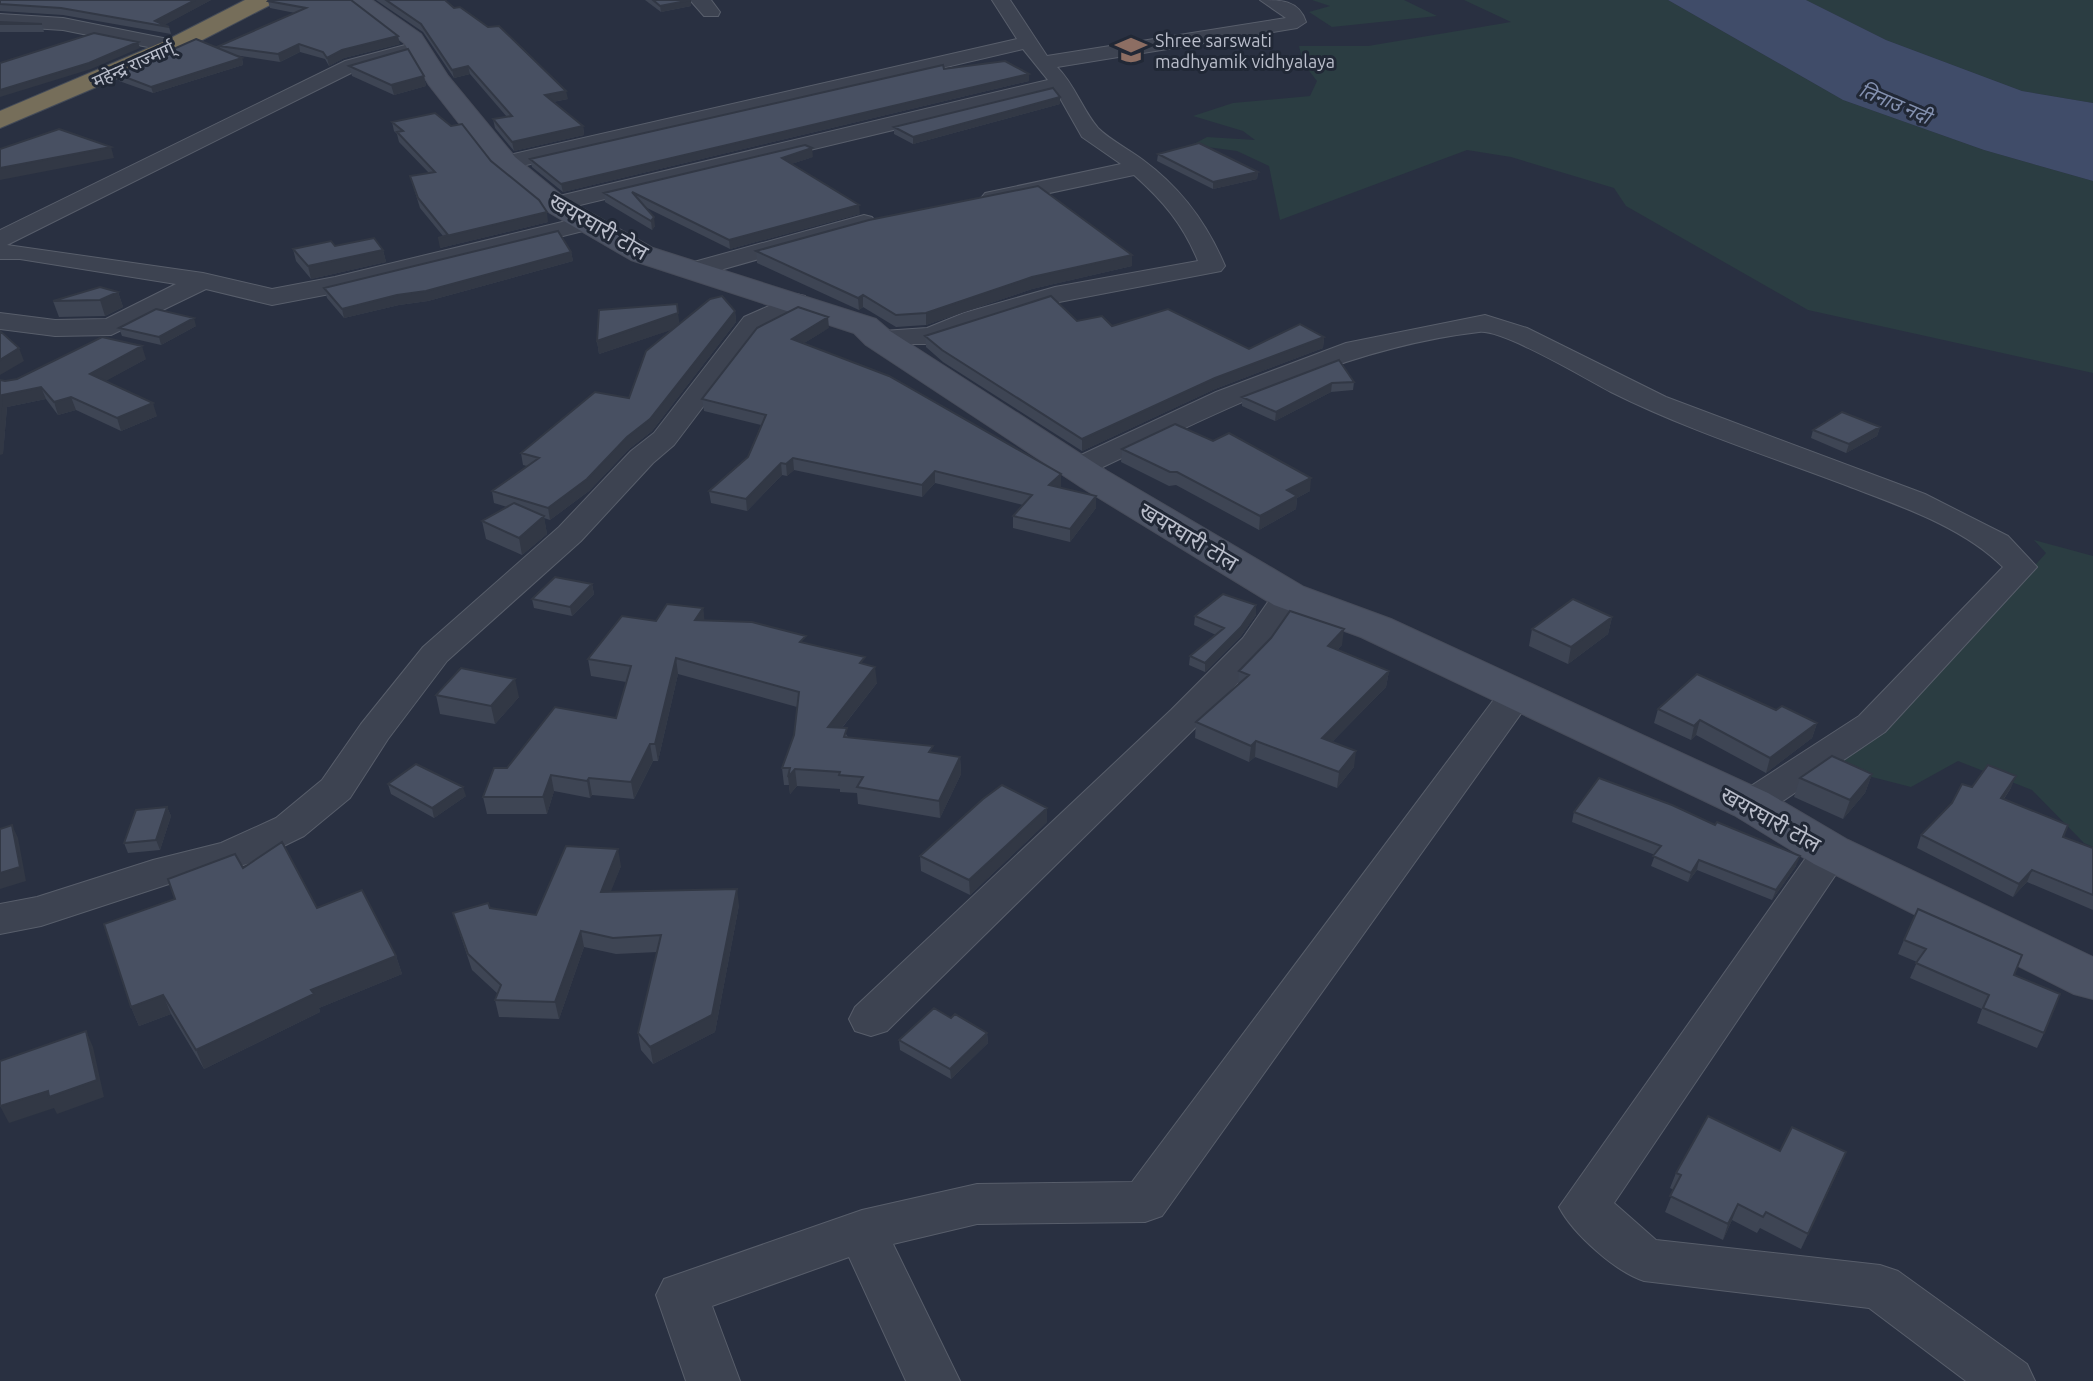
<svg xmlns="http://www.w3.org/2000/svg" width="2093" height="1381" font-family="Ubuntu,'Noto Sans Devanagari',sans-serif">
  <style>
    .green { fill: #2b3d42 }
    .water { fill: #404c69 }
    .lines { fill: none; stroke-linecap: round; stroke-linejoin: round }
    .street-casing { stroke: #585e6b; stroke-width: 2 }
    .secondary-casing { stroke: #474c5a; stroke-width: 2 }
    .highway-casing { stroke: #444b58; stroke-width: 2 }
    .street { fill: #3d4351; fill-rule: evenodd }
    .secondary { fill: #4b5263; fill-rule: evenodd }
    .highway { fill: #766e5a; fill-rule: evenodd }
    .wall { fill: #3e4554 }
    .shaded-wall { fill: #323845 }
    .building { fill: #485062; stroke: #323845; stroke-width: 2 }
    .labels { text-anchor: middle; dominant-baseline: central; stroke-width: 6; stroke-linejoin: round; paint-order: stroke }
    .far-poi-label { font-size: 18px; fill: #babecb; stroke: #212836; text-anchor: start }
    .far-street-label { font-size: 18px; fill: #babecb; stroke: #212836 }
    .far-water-label { font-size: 20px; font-style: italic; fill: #8491b0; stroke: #212836 }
    .street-label { font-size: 22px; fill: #babecb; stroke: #212836 }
  </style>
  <rect width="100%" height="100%" fill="#293041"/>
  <path class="green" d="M1277,0H1404L1437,16L1332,27L1309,12L1330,6L1312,0Z
    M1464,0H1668L1843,100L1984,150L2093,181V373L1808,310L1626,206L1614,188L1511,157L1467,150L1280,220L1269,166L1237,151L1192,145L1207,137L1255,140L1243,131L1193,116L1233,103L1310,96L1317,81L1303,63L1299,46H1368L1511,22Z
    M1806,0H2093V103L2022,91L1886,40Z
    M2034,540L2093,556V847L2084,843L2032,790L1958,761L1911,787L1833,767L1893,724L2046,553Z"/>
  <path class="water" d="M1668,0H1806L1886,40L2022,91L2093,103V181L1984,150L1843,100Z"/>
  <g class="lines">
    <defs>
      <path id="street" d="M690,0H711L720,12L718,16H704Z
        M992,0H1010L1047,56L1286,18L1260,0C1280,0 1299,0 1306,22L1297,28L1057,67C1075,85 1082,109 1098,128C1110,140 1130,150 1143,160C1181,188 1207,223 1225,266L1221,271L1059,302L982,325L931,344H868L865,338L868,332L927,328L964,313L1055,287L1198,261C1183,224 1163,201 1134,175L993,205L985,203L981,198L985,193L1121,164L1082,137L1056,91L555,211L547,209L543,204L547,199L555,197L1048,80L1023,49L505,170L494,163L505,156L1017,39Z
        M0,14L63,18L173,40L183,46L173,52L63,30L0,26Z
        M409,44L416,46L419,50L416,54L359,69L7,245L203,273L272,289L335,277L587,216L595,218L599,223L595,228L335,293L272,305L206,289L111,335L55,336L0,329V313L55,320L106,319L176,284L20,259H0V230L345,61Z
        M864,215L872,217L876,222L872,227L692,278L683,275L679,270L683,265Z
        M796,294L805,296L809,302L805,308L762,329L674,445L653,463L581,541L447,661L388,739L350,798L304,836L247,864L175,882L41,926L0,934V904L37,897L153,860L221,843L276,818L322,780L361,724L423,647L559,527L631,451L654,433L744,317Z
        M1485,315L1527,328L1666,397L1925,494L2008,536L2037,567L1885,732L1765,813L1751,817L1737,813L1732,804L1737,795L1859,716L2003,567C1963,527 1900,506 1848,486C1769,456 1687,430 1611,392C1586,379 1503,329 1479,332C1340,348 1213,415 1088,474L1077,477L1066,474L1062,468L1066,462L1216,392L1346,343Z
        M1289,586L1301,589L1306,596L1267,652L1197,726L887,1031L871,1036L855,1031L849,1019L855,1007L1171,710L1243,638L1277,589Z
        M1517,683L1530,686L1535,694L1162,1216L1145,1222L977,1224L893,1244L960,1381H906L849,1257L712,1306L740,1381H686L656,1295L664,1279L862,1210L977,1184L1132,1182L1504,686Z
        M1831,839L1845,842L1851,852L1614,1203L1656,1240L1880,1265L1898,1271L2027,1364L2035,1381H1966L1869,1308L1644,1281C1616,1272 1573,1234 1559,1207L1817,842Z"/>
      <path id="secondary" d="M346,0H372L421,34L448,76L515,157L565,198L653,248L876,319L890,331L1107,471L1304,587L1391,619L1768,793L1848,840L2093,957V999L2074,994L1814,864L1734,815L1361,637L1274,605L1081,487L866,345L854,333L631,260L545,210L495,169L429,85L404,43Z"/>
      <path id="highway" d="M245,0H273L270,5L181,51L0,128V111L165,41Z"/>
    </defs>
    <use href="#street" class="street-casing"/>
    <use href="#secondary" class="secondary-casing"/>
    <use href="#highway" class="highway-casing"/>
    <use href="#street" class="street"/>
    <use href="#secondary" class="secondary"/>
    <use href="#highway" class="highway"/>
  </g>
  <path class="wall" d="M0,0H211L164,25L169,27L171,34L63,15L0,11Z
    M351,0L400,44L344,58L329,66L325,59L300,52L280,62L234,55L242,58L243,65L153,93L119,81L117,74L220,49L219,46L295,13L270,8L268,1Z
    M376,0H445L568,99L553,102L583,126L584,135L514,151L495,128L493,119L507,117L470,74L454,78L423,32Z
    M645,0H691V6L661,12Z
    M0,22L42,24L44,32H0Z
    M349,66L424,76L426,86L394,95L352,76Z
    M944,69L1029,74V81L563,192L532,167L530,159Z
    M1060,97V104L913,144L894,134V127Z
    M392,122L491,161L548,222L440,248L443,236L420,208L410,176L429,173L399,142L397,134L394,131Z
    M1158,154L1258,172L1257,179L1213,189L1157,161Z
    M813,157L791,164L860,214L730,249L645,207L655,226L652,230L605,202L604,193Z
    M335,246L383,250L386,262L311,279L296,261L293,249Z
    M756,251L1132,266L1032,289L926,325L896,327L863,307L859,310L757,263Z
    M571,252L573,261L428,301L399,305L344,318L327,298L324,288Z
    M118,292L123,307L105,316L59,317L53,301Z
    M735,311L736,322L652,431L629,449L589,491L550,520L544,518L547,534L522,555L486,539L482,521L507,507L494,503L492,491L527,466L523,465L521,453L629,398L673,329L599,354L597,341Z
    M1077,321L1249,349L1324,337L1323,348L1215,389L1082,451L943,362L926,347L925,336Z
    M196,326L161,345L122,336L119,328Z
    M829,328L804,343L1061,486L1059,488L1096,496V508L1070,542L1013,528V516L1023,505L935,483L922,497L794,470L787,476L782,475L747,511L711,503L709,491L748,457L761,425L704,411L702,399Z
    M146,359L105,381L157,416L121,431L76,410L58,415L46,399L7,407L3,454L5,381Z
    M1339,360L1354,382L1353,390L1331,392L1275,421L1242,406V397Z
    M1880,427L1877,436L1846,453L1811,438L1813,430Z
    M1213,441L1310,491L1297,498L1296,509L1259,530L1176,485L1169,486L1121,462L1122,449Z
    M592,584L594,594L572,616L534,608L532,599Z
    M1256,605V615L1241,636L1205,672L1189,665L1190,656L1216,635L1194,625L1195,616Z
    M703,608L704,621L806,644L865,664L877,683L842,728L848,737L960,757L961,774L940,818L858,804L857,793L840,792V789L797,786L790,794L789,785H784L782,768L794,735L797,707L678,674L658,761H653L634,799L592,795L590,798L554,791L547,814H487L483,797L507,768L616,718L626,682L591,676L588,659L656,621Z
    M1612,617L1608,634L1568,664L1529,646L1532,629Z
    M1342,645L1337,650L1389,671L1386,687L1332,742L1354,767L1337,788L1255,757L1249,762L1195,738L1196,722L1238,685L1239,671Z
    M436,695L519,697L495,724L440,714Z
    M1658,709L1776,710L1817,723L1812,738L1766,773L1696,735L1691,740L1654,723Z
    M1872,774L1865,793L1843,819L1794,797L1800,778Z
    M388,784L466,796L434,818L391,794Z
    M1972,787L2011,788L2004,799L2063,837L2093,848V910L2027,882L2013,897L1917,848L1921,835Z
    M167,807L171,816L160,850L128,853L124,843Z
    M1574,812L1796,866L1772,900L1697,870L1688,882L1651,866L1655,855L1572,822Z
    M1047,822L970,895L921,871L920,856Z
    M621,866L610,892L739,905L715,1032L653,1064L641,1050L638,1033L657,952L616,954L584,947L559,1019L499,1017L495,1000L498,994L472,970L453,913L490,908L536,915Z
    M243,868L317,908L396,956L402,974L319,1008L320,1012L204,1069L171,1014L139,1026L131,1007L175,899Z
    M1904,940L2014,975L2044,1033L2037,1048L1977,1023L1982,1009L1910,978L1917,962L1898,954Z
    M951,1018L987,1033L988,1043L951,1079L900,1050L899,1040Z
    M1780,1151L1840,1167L1801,1249L1760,1228L1757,1233L1732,1220L1723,1240L1665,1212L1674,1190L1670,1188L1676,1173Z"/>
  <path class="shaded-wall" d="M195,0H211L163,26L155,21Z
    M691,0V6L661,12L660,6Z
    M398,36L400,44L344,58L329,66L327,58L342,50Z
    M138,42L140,48L91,69L0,97V90Z
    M299,44L300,52L280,62L278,54Z
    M242,58L243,65L153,93L151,87Z
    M468,66L470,74L454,78L452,70Z
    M1029,74V81L563,192L561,184Z
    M424,76L426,86L394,95L391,85Z
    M566,91L568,99L546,103L545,95Z
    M1060,97V104L913,144V137Z
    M583,126L584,135L514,151L512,142Z
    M111,147L114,158L0,180V168Z
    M812,148L813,157L782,167V158Z
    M1258,172L1257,179L1213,189V182Z
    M859,205L860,214L730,249L729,240Z
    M547,212L548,222L440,248L438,238Z
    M654,217L655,226L652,230L651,221Z
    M383,250L386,262L311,279L308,266Z
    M571,252L573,261L428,301L399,305L344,318L342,309Z
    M1132,255V266L1032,289L926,325V313L1032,277Z
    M118,292L123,307L105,316L100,300Z
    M863,295V307L859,310L858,298Z
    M735,311L736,322L652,431L629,449L589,491L550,520L548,508Z
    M678,313L680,327L599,354L597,341Z
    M828,317L829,328L793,350L792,339Z
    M194,318L196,326L161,345L159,337Z
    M1324,337L1323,348L1215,389L1082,451V439L1215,378Z
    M142,346L146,359L95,387L90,374Z
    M19,348L24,361L0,375V360Z
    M1332,383L1331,392L1275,421L1276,412Z
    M41,387L46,399L7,407L3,454L0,455V420L2,395Z
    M71,397L76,410L58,415L54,402Z
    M153,403L157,416L121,431L117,418Z
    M1880,427L1877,436L1846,453L1849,444Z
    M793,458L794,470L787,476L786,464Z
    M781,463L782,475L747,511L746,499Z
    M935,471V483L922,497V485Z
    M1061,474V486L1049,498V485Z
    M1311,478L1310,491L1297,498L1296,509L1259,530L1260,516L1287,490Z
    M1096,496V508L1070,542V529Z
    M544,516L547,534L522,555L519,538Z
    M592,584L594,594L572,616L570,607Z
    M1256,605V615L1241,636L1205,672V663Z
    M703,608L705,624L695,620Z
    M1612,617L1608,634L1568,664L1571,647Z
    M1344,629L1342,645L1326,662L1328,646Z
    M676,658L678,674L658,761L655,744Z
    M875,667L877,683L829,744L828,727Z
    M1389,671L1386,687L1320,754L1322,738Z
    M515,679L519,697L495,724L491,706Z
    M1700,720L1696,735L1691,740L1694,726Z
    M1817,723L1812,738L1766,773L1770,758Z
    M1256,741L1255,757L1249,762L1251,746Z
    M650,744L653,761L634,799L631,782Z
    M1356,751L1354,767L1337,788L1339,772Z
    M960,757L961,774L940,818L939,801Z
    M795,769L797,786L790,794L788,777Z
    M1872,774L1865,793L1843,819L1850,800Z
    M551,775L554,791L547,814L543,797Z
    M2016,776L2011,788L1996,810L2001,798Z
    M589,778L592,795L590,798L587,781Z
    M463,787L466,796L434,818L432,808Z
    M167,807L171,816L160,850L156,840Z
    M1047,808V822L970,895L969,880Z
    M12,825L18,838L26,881L0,889V873Z
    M618,849L621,866L604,909L601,892Z
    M1800,856L1796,866L1772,900L1776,890Z
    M1699,860L1697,870L1688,882L1691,873Z
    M2032,870L2027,882L2013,897L2019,884Z
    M737,889L739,905L715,1032L653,1064L650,1047Z
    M581,931L584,947L559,1019L555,1002Z
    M396,956L402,974L319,1008L320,1012L204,1069L196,1050L311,990Z
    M163,995L171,1014L139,1026L131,1007Z
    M86,1031L93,1047L104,1097L57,1114L54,1108L9,1123L0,1106Z
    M987,1033L988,1043L951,1079L950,1069Z
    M1846,1152L1840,1167L1801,1249L1808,1234Z
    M1738,1204L1732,1220L1723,1240L1728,1224Z"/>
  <path class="building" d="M0,0H195L155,21L169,27L61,8L0,4Z
    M269,0H351L398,36L342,50L327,58L323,52L299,44L278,54L219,46L306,8L268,1Z
    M386,0H445L454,8L460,7L488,27L499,26L566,91L545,95L583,126L512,142L493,119L512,116L468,66L452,70L421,24Z
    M653,0H691L660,6Z
    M0,22L42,24H0Z
    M94,33L138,42L89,63L0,90V63Z
    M196,39L242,58L151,87L117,74Z
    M408,49L424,76L391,85L349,66Z
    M1005,61L1029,74L561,184L530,159L943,65L944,69Z
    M1053,88L1060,97L913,137L894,127Z
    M435,113L451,126L462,124L491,161L539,200L547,212L438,238L448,235L418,198L410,176L435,172L397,132L403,131L392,122Z
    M59,129L111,147L0,168V149Z
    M1199,143L1258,172L1213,182L1158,154Z
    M805,145L812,148L782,158L859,205L729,240L632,192L654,217L651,221L604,193Z
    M1038,186L1132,255L1032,277L926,313L896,315L863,295L858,298L756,251L869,220Z
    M558,231L571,252L426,291L397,295L342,309L324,288Z
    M374,238L383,250L308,266L293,249L331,241L335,246Z
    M100,287L118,292L100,300L53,301Z
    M722,296L735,311L650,419L627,437L587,479L548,508L492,491L539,458L521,453L595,392L629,398L646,351L710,299Z
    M1051,296L1077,321L1102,316L1112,326L1168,309L1249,349L1300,324L1324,337L1215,378L1082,439L942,350L925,336Z
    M677,304L678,313L597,341L599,310Z
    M798,307L828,317L792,339L889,376L1061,474L1049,485L1096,496L1070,529L1013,516L1032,495L935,471L922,485L793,458L786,464L781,463L746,499L709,491L748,457L766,415L702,399L757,328Z
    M156,309L194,318L159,337L119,328Z
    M0,331L19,348L0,360Z
    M102,337L142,346L90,374L153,403L117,418L71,397L54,402L41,387L2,395L0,420V380L5,381L17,379Z
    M1339,360L1354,382L1332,383L1276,412L1242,397Z
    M1842,412L1880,427L1849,444L1813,430Z
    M1175,424L1213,441L1229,433L1311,478L1287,490L1297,496L1260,516L1177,472H1170L1122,449Z
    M514,503L544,516L519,538L482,521Z
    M555,577L592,584L570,607L532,599Z
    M1223,594L1256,605L1241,627L1205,663L1190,656L1224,628L1195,616Z
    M1573,599L1612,617L1571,647L1532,629Z
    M667,604L703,608L695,620L752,622L806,636L800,642L865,657L860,663L875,667L828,727L847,728L844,737L933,746L929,752L960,757L939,801L857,787L863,777L839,775L840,772L795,769L788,777L790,768H782L794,735L799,692L676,658L655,744H650L631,782L589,778L587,781L551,775L543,797H483L494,768H507L555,707L616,718L631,666L588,659L622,616L656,621Z
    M1290,611L1344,629L1328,646L1389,671L1322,738L1356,751L1339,772L1256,741L1251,746L1196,722L1249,675L1239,671L1271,638Z
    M461,668L515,679L491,706L436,695Z
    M1697,674L1776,710L1782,706L1817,723L1770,758L1700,720L1694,726L1658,709Z
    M1832,756L1872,774L1850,800L1800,778Z
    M416,764L463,787L432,808L388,784Z
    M1988,765L2016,776L2001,798L2068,825L2063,837L2093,848V895L2032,870L2019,884L1921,835L1952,803L1962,784L1972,787Z
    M1599,778L1672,805L1715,825L1717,822L1800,856L1776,890L1699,860L1691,873L1653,856L1661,846L1574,812Z
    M1002,785L1047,808L969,880L920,856L983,799Z
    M167,807L156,840L124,843L136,810Z
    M12,825L20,867L0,873V829Z
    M282,842L317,908L362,890L396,956L311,990L314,994L196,1050L163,995L131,1007L104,924L175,899L168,879L235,854L243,868Z
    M566,846L618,849L601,892L737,889L712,1015L650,1047L638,1033L661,935L613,938L581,931L555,1002L495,1000L501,985L468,954L453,913L488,903L490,908L536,915Z
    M1918,909L2022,955L2014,975L2060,994L2044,1033L1983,1008L1989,995L1916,963L1926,949L1904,940Z
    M934,1008L951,1018L955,1014L987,1033L950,1069L899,1040Z
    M86,1031L97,1080L49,1097L48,1091L0,1106V1061Z
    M1708,1116L1780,1151L1792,1127L1846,1152L1808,1234L1766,1212L1763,1217L1738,1204L1728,1224L1670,1196L1681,1175L1676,1173Z"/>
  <defs>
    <symbol id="school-bare" viewBox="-9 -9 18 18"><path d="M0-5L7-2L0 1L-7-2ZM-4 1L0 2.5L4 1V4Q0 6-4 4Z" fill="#8d6e63" stroke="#212836" stroke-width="2.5" paint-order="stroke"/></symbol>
  </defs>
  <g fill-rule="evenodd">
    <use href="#school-bare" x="1109" y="28" width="44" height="44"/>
  </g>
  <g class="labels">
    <g class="far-poi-label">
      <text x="1155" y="40">Shree sarswati<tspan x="1155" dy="21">madhyamik vidhyalaya</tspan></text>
    </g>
    <g class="far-street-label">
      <text transform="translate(133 64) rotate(-24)">महेन्द्र राज्मार्ग्</text>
    </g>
    <g class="far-water-label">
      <text transform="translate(1895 103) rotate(23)">तिनाउ नदी</text>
    </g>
    <g class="street-label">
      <text transform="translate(599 226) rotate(30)">खयरघारी टोल</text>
      <text transform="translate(1189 536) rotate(31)">खयरघारी टोल</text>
      <text transform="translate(1771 819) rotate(29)">खयरघारी टोल</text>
    </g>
  </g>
</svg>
